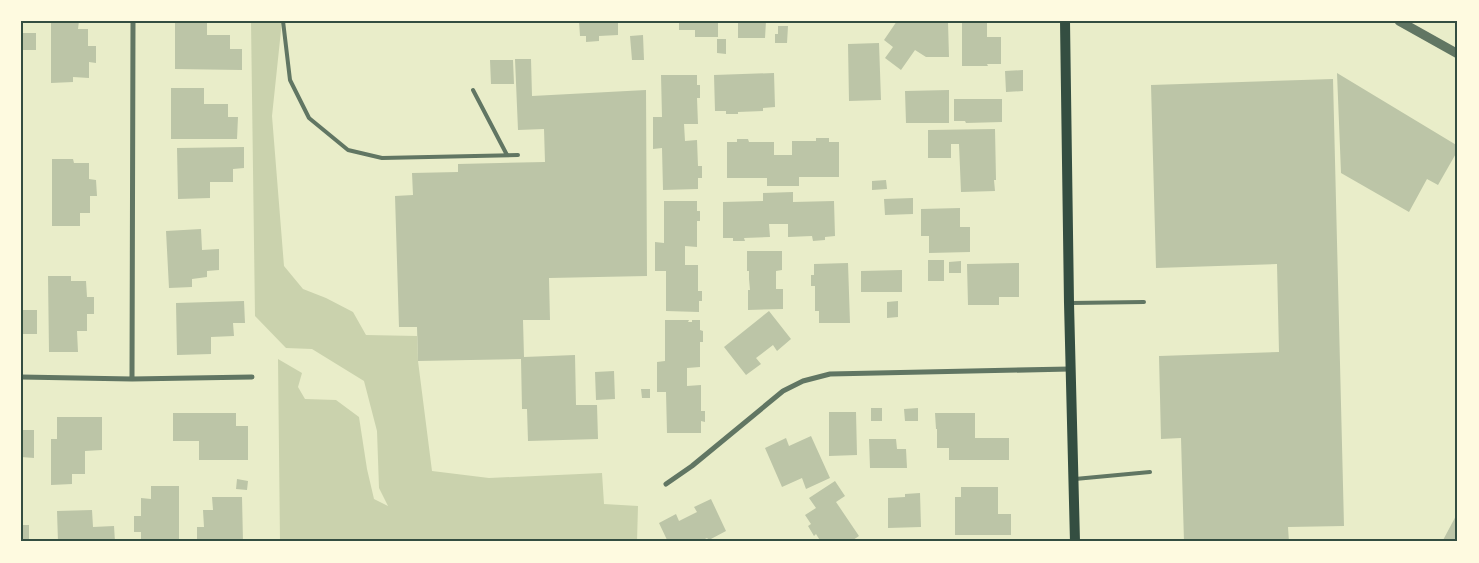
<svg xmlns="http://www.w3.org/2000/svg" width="1479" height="563" font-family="Merriweather,serif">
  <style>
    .green { fill: #cad2ad }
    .building { fill: #bcc5a7 }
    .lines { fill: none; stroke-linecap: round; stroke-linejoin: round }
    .service { stroke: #617663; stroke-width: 4 }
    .minor { stroke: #617663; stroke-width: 5 }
    .tertiary { stroke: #617663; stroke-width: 9 }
    .secondary { stroke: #344e41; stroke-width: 10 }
    .neatline { fill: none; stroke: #344e41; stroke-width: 2 }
  </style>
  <rect width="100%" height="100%" fill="#e9edc9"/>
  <path class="green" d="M251,21H282L272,116L284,266L303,289L326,298L353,312L366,335L417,336L418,361L432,471L489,478L602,473L604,504L638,506L637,542H280L278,359L302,373L298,387L305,399L336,400L359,417L367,469L374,499L388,506L379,488L377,431L364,381L312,349L286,348L255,316Z"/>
  <path class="building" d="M21,21H23V33H36V50H21Z
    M51,21H79L78,29H88V46H96V63L89,62V78L73,77V82L51,83Z
    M175,21H207V35H230V49H242V70L175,69Z
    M579,21H618V35L599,36V41L586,42V36H580Z
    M679,21H718V37H695V30H679Z
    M738,21H766L765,38H738Z
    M897,21L948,22L949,57H926L915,50L901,70L885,58L893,47L884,40Z
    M962,21H987V37H1001V64H987L988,66H962Z
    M778,26H788L787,43H775V34H778Z
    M643,35L644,60H632L630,36Z
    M717,39H726V54L717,53Z
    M879,43L881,100L849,101L848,44Z
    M515,59H531L532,96L646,90L647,276L549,278L550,320H523L524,357L575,355L576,405H597L598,439L528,441L527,409H522L521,359L418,361L417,327H399L395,196L413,195L412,173L458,172V164L545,162L544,129L518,130Z
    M490,60H513L514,84H491Z
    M1023,70V91L1006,92L1005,71Z
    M774,73L775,107L763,108V111L738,112V114H726V111H715L714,75Z
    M1337,73L1458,146V150L1438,185L1427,179L1409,212L1341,173Z
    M661,75H697V85H700V98H697L698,124H684L685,141L697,140L698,166H702V178H698V189L663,190L662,148L653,149V117H662Z
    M1333,79L1344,526L1288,527L1289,542H1184L1181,438L1161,439L1159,356L1279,352L1277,264L1156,268L1151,85Z
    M171,88H204V104H228V117H238L237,139H171Z
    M949,90V123H906L905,91Z
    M954,99H1002V122L966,123L965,121H954Z
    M995,129L996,180H994L995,191L961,192L959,144H951V158H928V130Z
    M816,138H829V142H839V177H799V186H767V178H727V142H737V139H748L749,142H774V155H792V141H816Z
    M244,147V168L233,169V182H210V198L178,199L177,148Z
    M52,159H73L74,163H89V179L96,180L97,196H90V213H80V226H52Z
    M886,180L887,189L872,190V181Z
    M793,192V202L834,201L835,236L825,237V240L813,241L812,236L788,237V224H769L770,237L744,238L745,241H733V238H723V202L763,201V193Z
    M913,198V214L885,215L884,199Z
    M664,201H697V211H700V221H697V247L685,246V265H698V291H702V301H699V312L666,311V271H655V242L664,243Z
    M960,208V227H970V252L929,253V236H921V209Z
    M201,229L202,250L219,249V270L207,271V277L192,279V287L169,288L166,231Z
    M747,251H782V270L776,271V289H783V309L748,310V290H750L749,279V271H747Z
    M928,260H944V281H928Z
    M961,261V273H949V262Z
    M848,263L850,323H819V311H815V286H811V275H814V264Z
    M1019,263V297H999V305H968L967,264Z
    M902,270V292H861V271Z
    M48,276H71V281H86L87,297H94V314H87V331H77L78,352H49Z
    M244,301L245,323H233L234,336L211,337V354L177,355L176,303Z
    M898,301V317L887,318V302Z
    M21,310H37V334H23V343H21Z
    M769,311L791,339L777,351L773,345L756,358L761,364L746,375L724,347Z
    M665,320H689L688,322H692V320H700V330L703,331V342H700V367L687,368V386L701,385V411H705V422L701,421V433H667L666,392H657V362L665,361Z
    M614,371L615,399L596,400L595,372Z
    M641,389H650V398H642Z
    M871,408H882V421H871Z
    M918,408V421H905L904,409Z
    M829,412H856L857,455L829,456Z
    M173,413H236V426H248V460H199V441H173Z
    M935,413H975V438H1009V460H949V448H937V429H936Z
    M57,417H102V450L85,451V474H72V484L51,485V439H57Z
    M21,430H34V458L21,457Z
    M811,436L830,478L806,489L802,478L782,487L765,448L786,438L789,446Z
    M869,439H896L897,449H906L907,468H870Z
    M237,479L248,481L247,490L236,489Z
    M835,481L845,496L836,502L859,536L850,542H821L816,534L814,536L808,526L811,524L805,515L816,508L809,498Z
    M151,486H179V542H141V532H134V516H141V498L151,499Z
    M961,487H998V514H1011V535H955V497H961Z
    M920,493L921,527L888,528V498L905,497V494Z
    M212,497H242L243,542H197V527H204L203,510H213Z
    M711,499L726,531L709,540L707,538L699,542H668L659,523L676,514L679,521L697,512L694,507Z
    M92,510L93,527L114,526L115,542H58L57,511Z
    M1458,512V542H1442Z
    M21,525H29V542H21Z"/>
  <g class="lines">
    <path class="service" d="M283,21L290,80L309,118L348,150L382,158L518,155
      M473,90L507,155
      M1071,303L1144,302
      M1075,479L1150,472"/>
    <path class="minor" d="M21,377L132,379L252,377
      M132,379L133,21
      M666,484L692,466L783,391L803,381L830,374L1070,369"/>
    <path class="tertiary" d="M1399,21L1458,54"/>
    <path class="secondary" d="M1065,21L1069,303L1075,542"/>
  </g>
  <rect width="1479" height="563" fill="none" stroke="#fefae0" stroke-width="45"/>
  <rect x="22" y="22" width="1434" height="518" class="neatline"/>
</svg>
